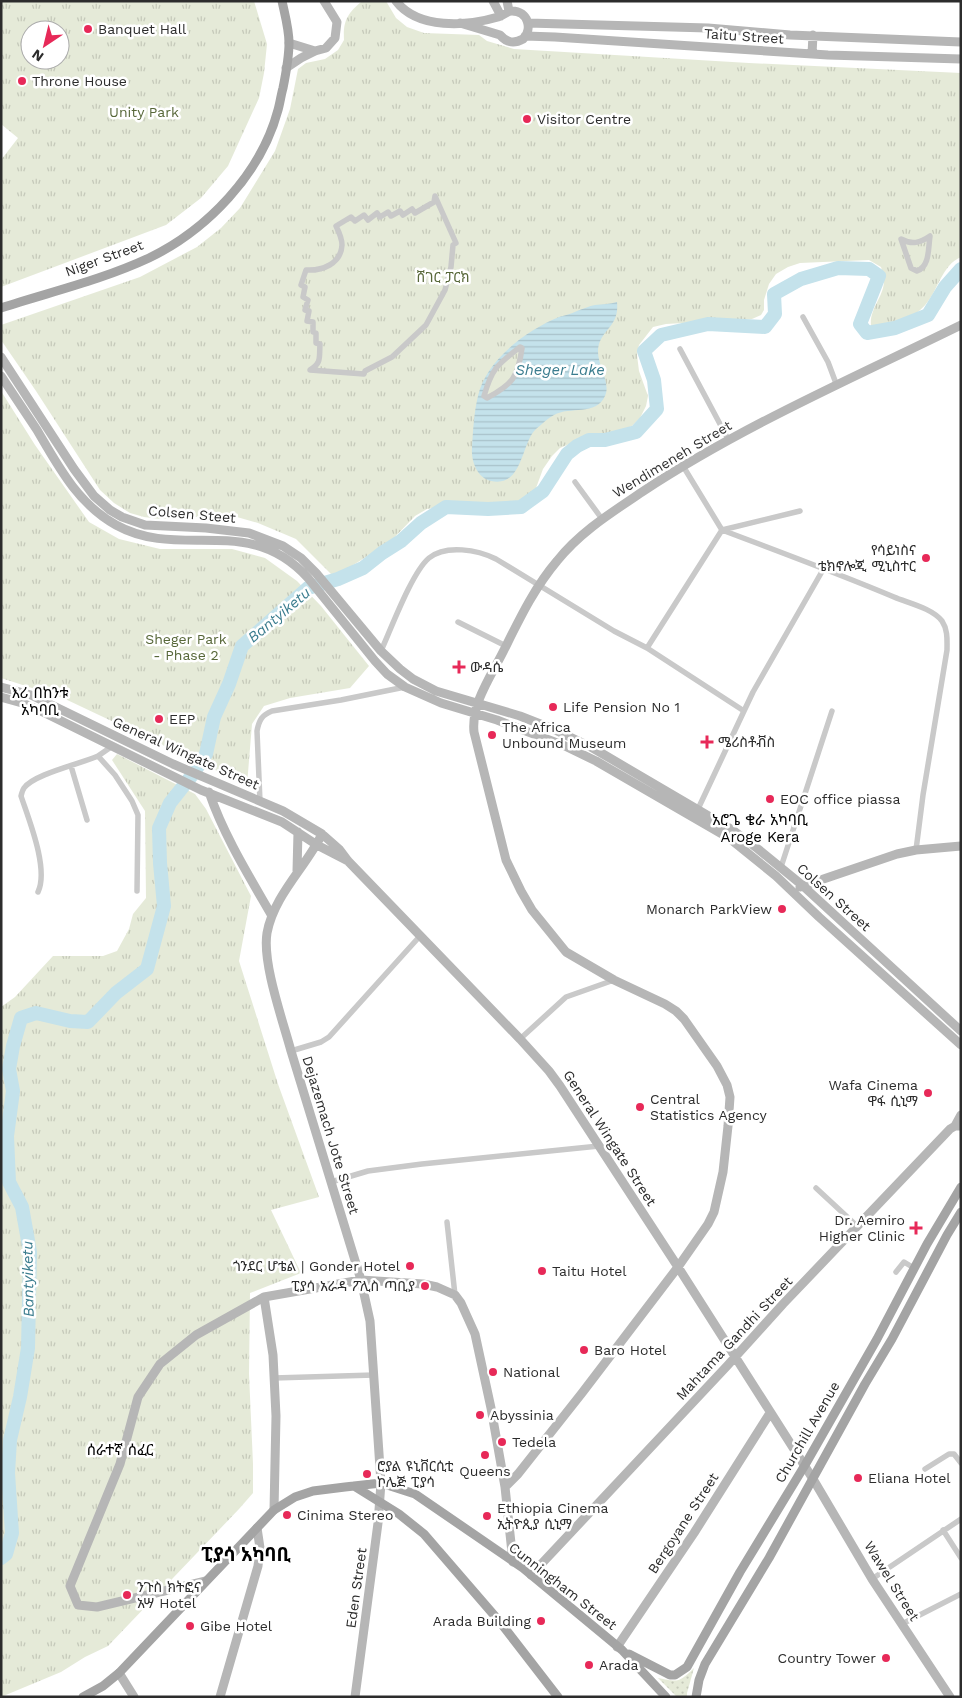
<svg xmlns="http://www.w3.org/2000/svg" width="962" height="1698" font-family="'Work Sans','Noto Sans Ethiopic',sans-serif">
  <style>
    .grass { fill: url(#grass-dots) }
    .park { fill: url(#park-tufts); fill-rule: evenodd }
    .water { fill: url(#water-rules); fill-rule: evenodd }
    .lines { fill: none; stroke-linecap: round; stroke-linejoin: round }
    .river { stroke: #c4e2eb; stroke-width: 14 }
    .street { stroke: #c9c9c9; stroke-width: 5.5 }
    .secondary { stroke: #b6b6b6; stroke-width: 9 }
    .primary { stroke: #a4a4a4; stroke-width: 9 }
    .poi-dot { fill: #e72958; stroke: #fff; stroke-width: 2 }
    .labels { text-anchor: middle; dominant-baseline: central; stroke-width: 5; stroke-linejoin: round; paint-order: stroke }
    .poi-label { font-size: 14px; fill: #2c2c2c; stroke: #fff; text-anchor: start }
    .street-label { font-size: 14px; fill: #2c2c2c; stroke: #fff }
    .park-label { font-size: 14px; fill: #576739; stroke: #fff }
    .water-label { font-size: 15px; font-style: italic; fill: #3a7c8e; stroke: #fff }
    .neighbourhood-label { font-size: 15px; fill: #000; stroke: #fff }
    .district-label { font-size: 19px; font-weight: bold; fill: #000; stroke: #fff }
  </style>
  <defs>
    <pattern id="grass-dots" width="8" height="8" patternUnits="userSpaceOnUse" patternTransform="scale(1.25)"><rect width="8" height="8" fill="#e5ead8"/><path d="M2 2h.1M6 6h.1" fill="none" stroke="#c5c9ba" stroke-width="1.8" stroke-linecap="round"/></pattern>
    <pattern id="park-tufts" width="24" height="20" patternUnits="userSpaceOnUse" patternTransform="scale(1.25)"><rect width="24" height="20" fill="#e5ead8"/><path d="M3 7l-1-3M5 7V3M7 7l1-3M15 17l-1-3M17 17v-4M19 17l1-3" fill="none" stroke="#c5c9ba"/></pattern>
    <pattern id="water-rules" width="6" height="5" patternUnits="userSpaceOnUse" patternTransform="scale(1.25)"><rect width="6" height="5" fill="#c4e2eb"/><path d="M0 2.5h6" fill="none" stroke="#a9c2ca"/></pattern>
  </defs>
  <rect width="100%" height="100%" fill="#fff"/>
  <path class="grass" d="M694,1668L687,1693V1697H677L658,1678C678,1682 679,1683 694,1668Z"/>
  <path class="park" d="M1,1H254L267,44L264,73L259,98L228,166L201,198L166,225L1,287V160L18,138L1,124ZM30,30H60V60H30Z
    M362,1H386L396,18L407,27L424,33L479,35L487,41L514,49L749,63L961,73V257C942,265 938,290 926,304C914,318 890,333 871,326C869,308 885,296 884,279C884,275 882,271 881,267L869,260L800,263L788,267L776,274L769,284L764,300V310L761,315L752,319L666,324L653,327L639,345L637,355L639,371L648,396L646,406L640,418L632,426L622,430L581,439L560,448L552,456L543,469L536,488L528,497L518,504L503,508L463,504L427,509L415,516L390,542L334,577L296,539L258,523L230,515L160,519L144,517L130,513L114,503L100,490L36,391L1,340V325L140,277L197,247L221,228L240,208L275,151L290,109L298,69L306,63L325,59L338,50L344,40C343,21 347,14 362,1Z
    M1,391L35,445L89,522L119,539L160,549H232L265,558L297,581L321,606L369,666L350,688L290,698L264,706L252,724L247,785L63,698L1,678Z
    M117,754L195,794L206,809L251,896L239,961L278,1084L319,1197L271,1210L301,1273L250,1293L249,1374L253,1464V1493L239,1509L108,1646L85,1657L61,1672L1,1697V1007L15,997L53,956H103L117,951L129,929L133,914L146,898L145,811L112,760Z"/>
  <path class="water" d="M617,302C620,328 598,330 598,352C598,366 611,383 605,396C596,416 570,406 554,415C548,418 542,424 536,429C521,443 523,488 491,481C477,478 471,461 472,448C473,431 474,412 478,396C486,360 527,330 559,317C565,315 571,314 577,311C583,309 589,306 595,305C603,304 610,304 617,302ZM522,348L514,378L488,398L484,396L498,364Z"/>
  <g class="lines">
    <path class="river" d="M1,1558L6,1554L12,1533L8,1473L10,1440L20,1397L28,1348L30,1252L22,1207L9,1182L7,1136L13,1091L9,1069L13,1046L21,1018L36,1013L70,1021L88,1022L116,993L147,969L164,906L160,863L159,828L170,803L193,774L206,754L214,717L229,684L242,646L308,588L338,579L363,568L382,553L401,541L421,523L446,507L488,509L521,507L543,491L567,454L577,446L589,440H605L636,432L657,409L654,380L644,351L661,335L708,324L765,327L775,314L774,294L801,279L838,268L869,269L879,276L860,324L867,333L895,328L928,315L945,287L961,269"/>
    <path class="street" d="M435,196L456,243L453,245L451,267L445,290L426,325L392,357L365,371L364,374L310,370C322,363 319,357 320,344L316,343V333L313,332V322L307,321L309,311L305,310L308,300L303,297L305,287L301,285L306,270C322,271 341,264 342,245C342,238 339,232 336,226L351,217L355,221L364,215L368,220L377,213L380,217L388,212L391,216L400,211L403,215L412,209L415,213L434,202Z
      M930,236C928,249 930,266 917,271L911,268L901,239C912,245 920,243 930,236Z
      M803,317L828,362L837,386
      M520,347L522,348C518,377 513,384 487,398L484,396C492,368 497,365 520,347Z
      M680,349L728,439
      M683,466L722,530L800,511
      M575,482L602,519
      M458,622L506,646
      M647,648L744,711L698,809
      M381,651C391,629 412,572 429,558C446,544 478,550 496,559L614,631L647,648L722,530C780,552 837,573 894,597C908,603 932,608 942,621C948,630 947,640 947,650L923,795L916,850
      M744,711L753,692L824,568
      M98,756L111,747
      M71,766L87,820
      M260,802L257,731C259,720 262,715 272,711L341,700L405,687
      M781,867L832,711
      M38,892C49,869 29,820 21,796C22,793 22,791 24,788C34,774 80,764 98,756L115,775L132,801L138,815L137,891
      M520,1039L566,997L614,980
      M291,1051L321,1042L329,1037L420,936
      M331,1182L368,1171L422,1164L599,1146
      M816,1188L857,1226
      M447,1222L455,1295
      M896,1272L904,1262L914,1268
      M274,1378L374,1375
      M925,1469L949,1454H954L961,1463
      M943,1530L961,1558
      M872,1579L961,1519
      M902,1624L961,1594"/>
    <path class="secondary" d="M396,1C418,30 467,26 498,17C504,15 507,11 512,11C528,11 533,29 523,39C514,44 507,43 500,35L460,23
      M493,1L501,16
      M507,1L509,11
      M528,23L708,28L790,35L961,42
      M525,36L555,37L828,55L961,59
      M289,43L315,51
      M812,54L813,35
      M286,68L301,58L315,51L326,48L335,38L337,22L324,1
      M1,357L74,469L94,496L110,510L122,517L145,525L206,528L249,533L283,546L301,558L316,573L381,651L400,669L413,679L436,691L520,716L553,729L591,747L734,831L758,849L802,885L961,1031
      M1,376C13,394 25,412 37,430C58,466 78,504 116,525C181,561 248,512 308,578L375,661L387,674L405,687L441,703L497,720L565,746L596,761L729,838L776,876L819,917L961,1045
      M1,687L31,695L173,764L283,811L322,834L339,849L348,861L520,1039L549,1071L560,1086L678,1267L813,1479L872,1579L950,1697
      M1,697L22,703L43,712L201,790L282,822L317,845L348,861
      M209,792C224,836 249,876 272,916
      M322,834C306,867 274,895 267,933C262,963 283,1021 291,1051C314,1128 338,1204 361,1280L370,1321L381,1483L378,1523L355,1697
      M297,871L298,832
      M800,887L897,854L916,850L961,846
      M955,1126L961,1115
      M264,1297L273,1355L276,1416L274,1510
      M505,1487L518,1474L582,1393L678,1267L708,1224L714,1212L723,1172L728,1126L730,1097L727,1085L717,1066L684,1019L676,1011L665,1004L614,980L566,952L532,910L521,891L506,860L474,732C471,704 491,676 503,652C519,620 534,588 557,561C580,532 611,513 642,492C742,426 853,378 961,325
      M531,1575L727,1366L783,1304L950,1129L955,1126H961
      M206,1581L97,1607L78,1605L70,1586L120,1464L138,1397L160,1364L196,1335L264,1297L361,1280L423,1284L437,1287L455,1295L461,1303L475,1334L491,1408L505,1487L513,1562
      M617,1647L694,1533L770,1413
      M119,1673L134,1697
      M220,1697L258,1566L260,1548L257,1528"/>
    <path class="primary" d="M1,308C50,292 102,280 149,258C207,230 261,174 278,110C280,103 281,95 283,88C286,73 289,57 289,43C289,29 285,15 282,1
      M354,1486L399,1514L424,1534L500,1622L558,1697
      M629,1654L670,1675H675L687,1667L740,1572L805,1465L877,1339L927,1244L961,1187
      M83,1697L103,1686L119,1673L274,1510L295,1497L313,1491L345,1487L381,1483L415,1494L523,1568L622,1650L666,1697
      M696,1697L699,1680L705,1664L769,1558L865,1384L892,1339L947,1235L961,1212"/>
  </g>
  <g class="poi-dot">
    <circle cx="88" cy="29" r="5"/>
    <circle cx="22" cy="81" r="5"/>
    <circle cx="527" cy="119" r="5"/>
    <circle cx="926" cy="558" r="5"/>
    <path d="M456.5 659.5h5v5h5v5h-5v5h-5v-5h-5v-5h5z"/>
    <circle cx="553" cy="707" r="5"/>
    <circle cx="159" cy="719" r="5"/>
    <circle cx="492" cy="735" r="5"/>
    <path d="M704.5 734.5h5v5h5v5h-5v5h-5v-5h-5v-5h5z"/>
    <circle cx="770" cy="799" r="5"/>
    <circle cx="782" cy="909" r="5"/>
    <circle cx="928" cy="1093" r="5"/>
    <circle cx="640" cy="1107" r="5"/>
    <path d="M913.5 1220.5h5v5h5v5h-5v5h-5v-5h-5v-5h5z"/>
    <circle cx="410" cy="1266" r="5"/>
    <circle cx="542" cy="1271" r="5"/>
    <circle cx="425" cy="1286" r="5"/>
    <circle cx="584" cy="1350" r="5"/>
    <circle cx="493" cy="1372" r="5"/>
    <circle cx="480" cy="1415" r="5"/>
    <circle cx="502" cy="1442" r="5"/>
    <circle cx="485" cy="1455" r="5"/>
    <circle cx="367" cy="1474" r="5"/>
    <circle cx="858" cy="1478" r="5"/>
    <circle cx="287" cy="1515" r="5"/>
    <circle cx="487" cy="1516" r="5"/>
    <circle cx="127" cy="1595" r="5"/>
    <circle cx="541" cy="1621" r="5"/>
    <circle cx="190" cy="1626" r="5"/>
    <circle cx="886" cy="1658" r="5"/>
    <circle cx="589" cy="1665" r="5"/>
  </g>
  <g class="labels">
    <g class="poi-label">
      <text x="98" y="29">Banquet Hall</text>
      <text x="32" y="81">Throne House</text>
      <text x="537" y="119">Visitor Centre</text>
      <text x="916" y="550" text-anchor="end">የሳይነስና<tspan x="916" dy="16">ቴክኖሎጂ ሚኒስተር</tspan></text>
      <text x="470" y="667">ውዳሴ</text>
      <text x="563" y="707">Life Pension No 1</text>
      <text x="169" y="719">EEP</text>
      <text x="502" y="727">The Africa<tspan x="502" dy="16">Unbound Museum</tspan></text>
      <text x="718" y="742">ሜሪስቶቭስ</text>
      <text x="780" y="799">EOC office piassa</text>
      <text x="772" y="909" text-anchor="end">Monarch ParkView</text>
      <text x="918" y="1085" text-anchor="end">Wafa Cinema<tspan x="918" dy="16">ዋፋ ሲኒማ</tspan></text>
      <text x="650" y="1099">Central<tspan x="650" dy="16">Statistics Agency</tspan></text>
      <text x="905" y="1220" text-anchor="end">Dr. Aemiro<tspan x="905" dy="16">Higher Clinic</tspan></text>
      <text x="400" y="1266" text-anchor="end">ጎንደር ሆቴል | Gonder Hotel</text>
      <text x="552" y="1271">Taitu Hotel</text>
      <text x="415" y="1286" text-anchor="end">ፒያሳ አራዳ ፖሊስ ጣቢያ</text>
      <text x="594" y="1350">Baro Hotel</text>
      <text x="503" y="1372">National</text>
      <text x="490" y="1415">Abyssinia</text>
      <text x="512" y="1442">Tedela</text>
      <text x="377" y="1466">ሮያል ዩኒቨርሲቲ<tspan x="377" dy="16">ኮሌጅ ፒያሳ</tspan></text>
      <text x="485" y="1471" text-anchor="middle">Queens</text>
      <text x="868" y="1478">Eliana Hotel</text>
      <text x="497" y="1508">Ethiopia Cinema<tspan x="497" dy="16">ኢትዮጲያ ሲኒማ</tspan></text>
      <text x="297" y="1515">Cinima Stereo</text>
      <text x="137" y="1587">ንጉስ ክትፎና<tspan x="137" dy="16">አሣ Hotel</tspan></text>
      <text x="531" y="1621" text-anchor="end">Arada Building</text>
      <text x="200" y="1626">Gibe Hotel</text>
      <text x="876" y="1658" text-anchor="end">Country Tower</text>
      <text x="599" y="1665">Arada</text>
    </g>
    <g class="street-label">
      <text transform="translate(744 36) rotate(4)">Taitu Street</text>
      <text transform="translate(104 258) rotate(-20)">Niger Street</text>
      <text transform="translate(672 459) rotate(-31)">Wendimeneh Street</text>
      <text transform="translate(192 514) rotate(5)">Colsen Steet</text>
      <text transform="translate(186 753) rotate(24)">General Wingate Street</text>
      <text transform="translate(834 897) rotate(42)">Colsen Street</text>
      <text transform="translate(331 1135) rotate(73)">Dejazemach Jote Street</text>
      <text transform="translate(610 1138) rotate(57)">General Wingate Street</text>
      <text transform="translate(734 1338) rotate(-47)">Mahtama Gandhi Street</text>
      <text transform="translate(807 1432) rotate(-60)">Churchill Avenue</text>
      <text transform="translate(683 1523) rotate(-57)">Bergoyane Street</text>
      <text transform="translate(892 1581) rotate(58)">Wawel Street</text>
      <text transform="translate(563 1586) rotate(38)">Cunningham Street</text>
      <text transform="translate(356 1588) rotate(-82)">Eden Street</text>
    </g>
    <g class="park-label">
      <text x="144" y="112">Unity Park</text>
      <text x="443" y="277">ሸገር ፓርክ</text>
      <text x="186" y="639">Sheger Park<tspan x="186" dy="16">- Phase 2</tspan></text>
    </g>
    <g class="water-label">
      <text x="560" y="370">Sheger Lake</text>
      <text transform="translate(279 615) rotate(-40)">Bantyiketu</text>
      <text transform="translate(28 1279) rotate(-91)">Bantyiketu</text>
    </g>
    <g class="neighbourhood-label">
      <text x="40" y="693">እሪ በከንቱ<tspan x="40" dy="17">አካባቢ</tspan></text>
      <text x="760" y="820">አሮጌ ቄራ አካባቢ<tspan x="760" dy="17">Aroge Kera</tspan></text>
      <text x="120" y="1450">ሰራተኛ ሰፈር</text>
    </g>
    <g class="district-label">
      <text x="246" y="1554">ፒያሳ አካባቢ</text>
    </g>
  </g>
  <rect width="962" height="1698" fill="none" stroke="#2c2c2c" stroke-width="5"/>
  <g transform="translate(45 45) rotate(215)"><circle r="24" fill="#ffffff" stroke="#ababab"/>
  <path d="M0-4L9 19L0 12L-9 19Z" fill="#e72958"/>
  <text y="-8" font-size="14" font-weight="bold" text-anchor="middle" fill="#2c2c2c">N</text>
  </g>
</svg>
